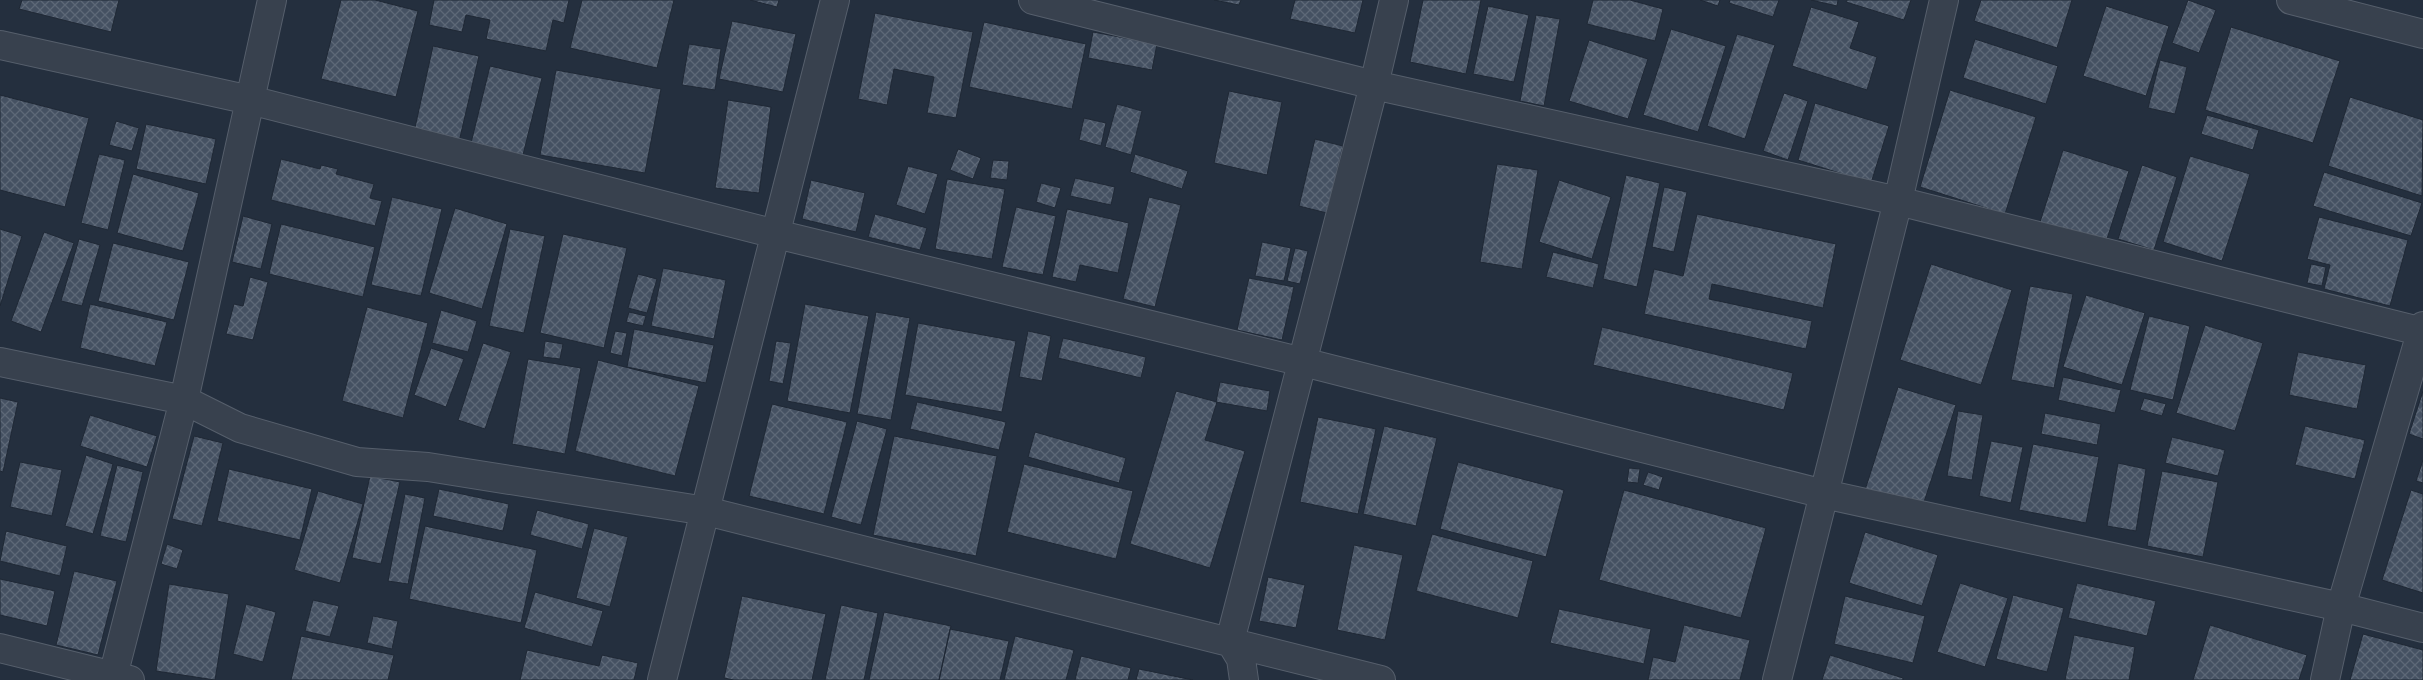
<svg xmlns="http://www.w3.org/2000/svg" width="2423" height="680" font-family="Figtree,sans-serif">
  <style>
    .building { fill: url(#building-cross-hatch); stroke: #1f2835 }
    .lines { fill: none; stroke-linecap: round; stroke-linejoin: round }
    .minor-casing { stroke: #565f6c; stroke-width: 30 }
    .minor { stroke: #38414e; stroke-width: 28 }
  </style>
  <defs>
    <pattern id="building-cross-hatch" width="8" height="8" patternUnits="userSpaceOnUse" patternTransform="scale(1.25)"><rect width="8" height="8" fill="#455162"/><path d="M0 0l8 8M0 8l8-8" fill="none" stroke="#5d6877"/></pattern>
  </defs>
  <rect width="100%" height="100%" fill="#242f3e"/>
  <path class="building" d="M22,0H119L111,32L19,9Z
    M341,0H375L418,11L396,97L321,79Z
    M434,0H569L564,23L553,20L546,51L486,39L490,20L466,15L462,32L429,25Z
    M582,0H674L657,68L570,48Z
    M750,0H779L777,7Z
    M1214,0H1241L1239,5Z
    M1295,0H1363L1355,33L1290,19Z
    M1423,0H1481L1466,74L1410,62Z
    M1593,0H1630L1663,9L1655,41L1587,24Z
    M1700,0H1720L1718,6Z
    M1730,0H1779L1773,17L1729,3Z
    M1811,0H1838L1837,6Z
    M1847,0H1911L1904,20L1846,2Z
    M1981,0H2072L2057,48L1974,21Z
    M2188,0L2216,10L2199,53L2172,43Z
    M1488,6L1529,15L1514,82L1473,74Z
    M2106,6L2169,26L2146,96L2083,76Z
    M1811,7L1859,22L1850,48L1877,57L1867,90L1792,66Z
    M875,13L973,32L956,118L927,113L934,77L894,69L887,105L858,99Z
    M1536,15L1560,19L1544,106L1520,101Z
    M732,21L796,34L783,92L719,79Z
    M984,22L1086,44L1072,109L969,87Z
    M2231,27L2340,61L2313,143L2205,110Z
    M1671,29L1726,46L1698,132L1643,115Z
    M1093,32L1157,44L1152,70L1088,58Z
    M1737,34L1775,45L1745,139L1707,126Z
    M1975,39L2058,66L2046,104L1963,78Z
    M1589,40L1648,59L1628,119L1569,101Z
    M689,44L721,49L715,90L682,85Z
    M433,46L479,56L459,142L414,132Z
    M2160,60L2187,67L2175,114L2148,108Z
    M490,66L542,78L523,155L471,143Z
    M556,70L661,89L645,173L540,155Z
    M1950,90L2036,117L2005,214L1920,187Z
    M1229,91L1282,102L1267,175L1214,163Z
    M1784,93L1808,101L1788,160L1763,151Z
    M0,95L89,118L65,207L0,190Z
    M2350,97L2423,120L2422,196L2328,166Z
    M728,100L771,107L759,193L715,188Z
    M1815,103L1889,126L1871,183L1798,160Z
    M1117,104L1142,111L1131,155L1105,147Z
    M2207,115L2259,130L2253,150L2201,134Z
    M1084,118L1106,123L1101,146L1079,140Z
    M116,121L139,128L132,151L109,145Z
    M146,124L216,139L206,184L136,169Z
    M1315,139L1343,146L1327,213L1299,206Z
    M958,149L981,158L973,179L950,170Z
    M2063,150L2129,171L2106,242L2040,222Z
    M99,154L125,160L108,230L81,223Z
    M1135,154L1188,171L1182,189L1130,172Z
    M2190,156L2250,174L2222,261L2163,242Z
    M281,159L320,169L321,165L338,169L336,174L374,184L370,198L382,201L375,226L271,200Z
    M993,160L1009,161L1007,180L990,178Z
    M1497,164L1538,170L1522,269L1480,262Z
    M2142,165L2177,177L2154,250L2118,239Z
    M908,166L938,174L925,214L896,205Z
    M2324,172L2422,203L2411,236L2313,206Z
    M133,174L199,193L183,251L117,233Z
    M1626,175L1660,183L1637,287L1603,279Z
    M1075,178L1115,187L1111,205L1070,196Z
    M947,179L1005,189L992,259L935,249Z
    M811,180L865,193L856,232L802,219Z
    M1559,180L1611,197L1592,259L1539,242Z
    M1041,183L1061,188L1055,208L1036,202Z
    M1664,187L1687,192L1674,252L1652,247Z
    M392,197L442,209L421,296L371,285Z
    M1149,197L1181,205L1155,307L1123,299Z
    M1016,207L1056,216L1043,275L1002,267Z
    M455,208L507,224L482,309L429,293Z
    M1067,209L1129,223L1118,273L1080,265L1076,282L1052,277Z
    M875,214L927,228L920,250L868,237Z
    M1697,214L1836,244L1823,308L1712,284L1709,299L1812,321L1806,349L1644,314L1654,269L1683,276Z
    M243,216L272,224L261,269L232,262Z
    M2319,217L2408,240L2390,306L2324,289L2330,265L2307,259Z
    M281,224L375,247L363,297L269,274Z
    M0,229L22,236L0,306Z
    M510,229L545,236L524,333L489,326Z
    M44,232L74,243L41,332L11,321Z
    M563,234L627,248L604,348L540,333Z
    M79,239L100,245L82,306L61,301Z
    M1262,242L1291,248L1284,281L1255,276Z
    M113,243L189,262L174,320L98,301Z
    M1295,248L1308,251L1300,284L1287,281Z
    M1553,252L1599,264L1593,288L1546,277Z
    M1931,264L2012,290L1981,385L1900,360Z
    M2311,264L2326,267L2322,286L2307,283Z
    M663,268L726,280L714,339L651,326Z
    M638,274L657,279L647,313L628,308Z
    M250,277L268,282L253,340L226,334L234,304L243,306Z
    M1249,278L1294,287L1282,340L1237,330Z
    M2030,286L2073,294L2054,388L2011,380Z
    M2086,295L2145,313L2122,385L2063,367Z
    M90,304L167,322L155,366L80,348Z
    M805,304L869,316L850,413L787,401Z
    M367,307L428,323L403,418L342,401Z
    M441,310L477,321L468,352L432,343Z
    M629,312L646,316L643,326L626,322Z
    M876,312L910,318L891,420L857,414Z
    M2149,316L2190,326L2173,400L2130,390Z
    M918,323L1016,341L1002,412L905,395Z
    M2205,325L2263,343L2235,431L2176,413Z
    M1602,327L1793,373L1784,410L1593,365Z
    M634,329L714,345L706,383L627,367Z
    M615,331L627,333L622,356L610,353Z
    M1028,331L1051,336L1042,381L1019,377Z
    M1063,338L1146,357L1141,378L1058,358Z
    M545,341L563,344L560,359L543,357Z
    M776,341L791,343L783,384L769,381Z
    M483,343L511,352L485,429L458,420Z
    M431,348L464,359L446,407L414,395Z
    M2298,352L2366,365L2357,409L2289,395Z
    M528,359L581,368L565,454L512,444Z
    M598,360L699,386L675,476L575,451Z
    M2063,377L2121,390L2115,413L2058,400Z
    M1220,382L1270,391L1267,411L1216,402Z
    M1898,387L1956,405L1922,508L1865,490Z
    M1176,391L1217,402L1205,440L1245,451L1210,568L1130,544Z
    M2423,391V439L2409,434Z
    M0,398L18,402L3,472L0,471Z
    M2144,398L2166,404L2162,416L2140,410Z
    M917,402L1006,422L999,450L910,429Z
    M772,404L847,422L824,514L749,496Z
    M1958,411L1983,415L1972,480L1947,476Z
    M2045,413L2101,424L2097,445L2041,434Z
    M90,415L157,436L147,467L80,446Z
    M1318,417L1376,429L1358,514L1300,502Z
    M857,421L887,429L861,525L831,517Z
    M1384,426L1437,438L1416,526L1363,514Z
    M2305,426L2365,440L2355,479L2295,465Z
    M1035,432L1126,458L1119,483L1028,457Z
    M194,436L223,443L202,526L172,519Z
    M894,436L997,456L976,556L873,535Z
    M2172,437L2225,450L2218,476L2165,463Z
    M1991,441L2023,447L2011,503L1979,496Z
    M2033,444L2099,457L2086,523L2019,510Z
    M86,455L113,464L93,534L65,526Z
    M2423,460V483L2416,481Z
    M20,462L62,470L52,516L10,507Z
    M1458,462L1564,490L1546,557L1440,529Z
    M2118,463L2146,469L2136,531L2107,526Z
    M1024,464L1133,491L1116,559L1007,532Z
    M117,465L143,472L126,542L100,536Z
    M1629,468L1640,469L1638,483L1627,482Z
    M229,469L312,489L300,540L217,521Z
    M2162,471L2218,482L2203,557L2147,546Z
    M1648,472L1663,477L1659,490L1643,485Z
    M370,476L400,482L381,564L352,558Z
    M439,489L509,504L503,531L433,516Z
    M1624,490L1766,528L1741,618L1599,580Z
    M2411,490L2423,494V593L2382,580Z
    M318,491L363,504L340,583L294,570Z
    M405,494L425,498L408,584L388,581Z
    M537,510L589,524L582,549L530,535Z
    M425,526L537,550L521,623L409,599Z
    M594,528L628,537L610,607L576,598Z
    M6,531L67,546L60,576L0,561Z
    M1865,532L1938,555L1922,606L1849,583Z
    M1432,534L1533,561L1518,618L1416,591Z
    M167,544L183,550L177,569L161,564Z
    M1354,545L1403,555L1385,640L1337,630Z
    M74,571L117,581L98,655L56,645Z
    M1268,577L1305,585L1296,628L1259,621Z
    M0,579L55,591L47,626L0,615Z
    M1960,583L2008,598L1985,667L1937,652Z
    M2077,583L2156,601L2147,636L2068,618Z
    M169,584L229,594L215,680L156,671Z
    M535,592L603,611L592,647L524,628Z
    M2013,595L2064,608L2047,672L1996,659Z
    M742,596L826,614L812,680H734L724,678Z
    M1845,596L1925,616L1913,663L1834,644Z
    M313,600L339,606L330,637L305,631Z
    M246,604L276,612L263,662L233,654Z
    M841,605L878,613L864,680H825Z
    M1559,609L1651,629L1644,664L1550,643Z
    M884,612L951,626L939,680H869Z
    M373,616L398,621L392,649L367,643Z
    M1684,625L1750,640L1740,680H1648L1653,657L1675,662Z
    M2210,625L2307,655L2299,680H2193Z
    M950,629L1009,641L1000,680H939Z
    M2363,634L2423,650V680H2350Z
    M2074,635L2135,647L2129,680H2065Z
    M301,636L394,655L388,680H291Z
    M1015,636L1074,650L1066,680H1004Z
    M527,650L599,666L602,655L638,663L634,680H520Z
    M1830,655L1903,678V680H1822Z
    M1081,656L1131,668L1128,680H1075Z
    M1139,669L1193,680H1136Z"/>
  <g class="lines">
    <defs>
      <path id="minor" d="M1033,0L1374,85L1898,201L2423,332
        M2291,0L2423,34
        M0,45L250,100L776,234L1303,362L1824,494L2341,607L2423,628
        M0,362L184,400L240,428L357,462L428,467L706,511L1381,680
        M0,648L130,680
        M112,680L184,400L272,0
        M662,680L835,0
        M1244,680L1241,659L1230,641L1374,85L1394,0
        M1777,680L1898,201L1944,0
        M2325,680L2341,607L2423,326"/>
    </defs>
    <use href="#minor" class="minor-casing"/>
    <use href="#minor" class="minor"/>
  </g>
</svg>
